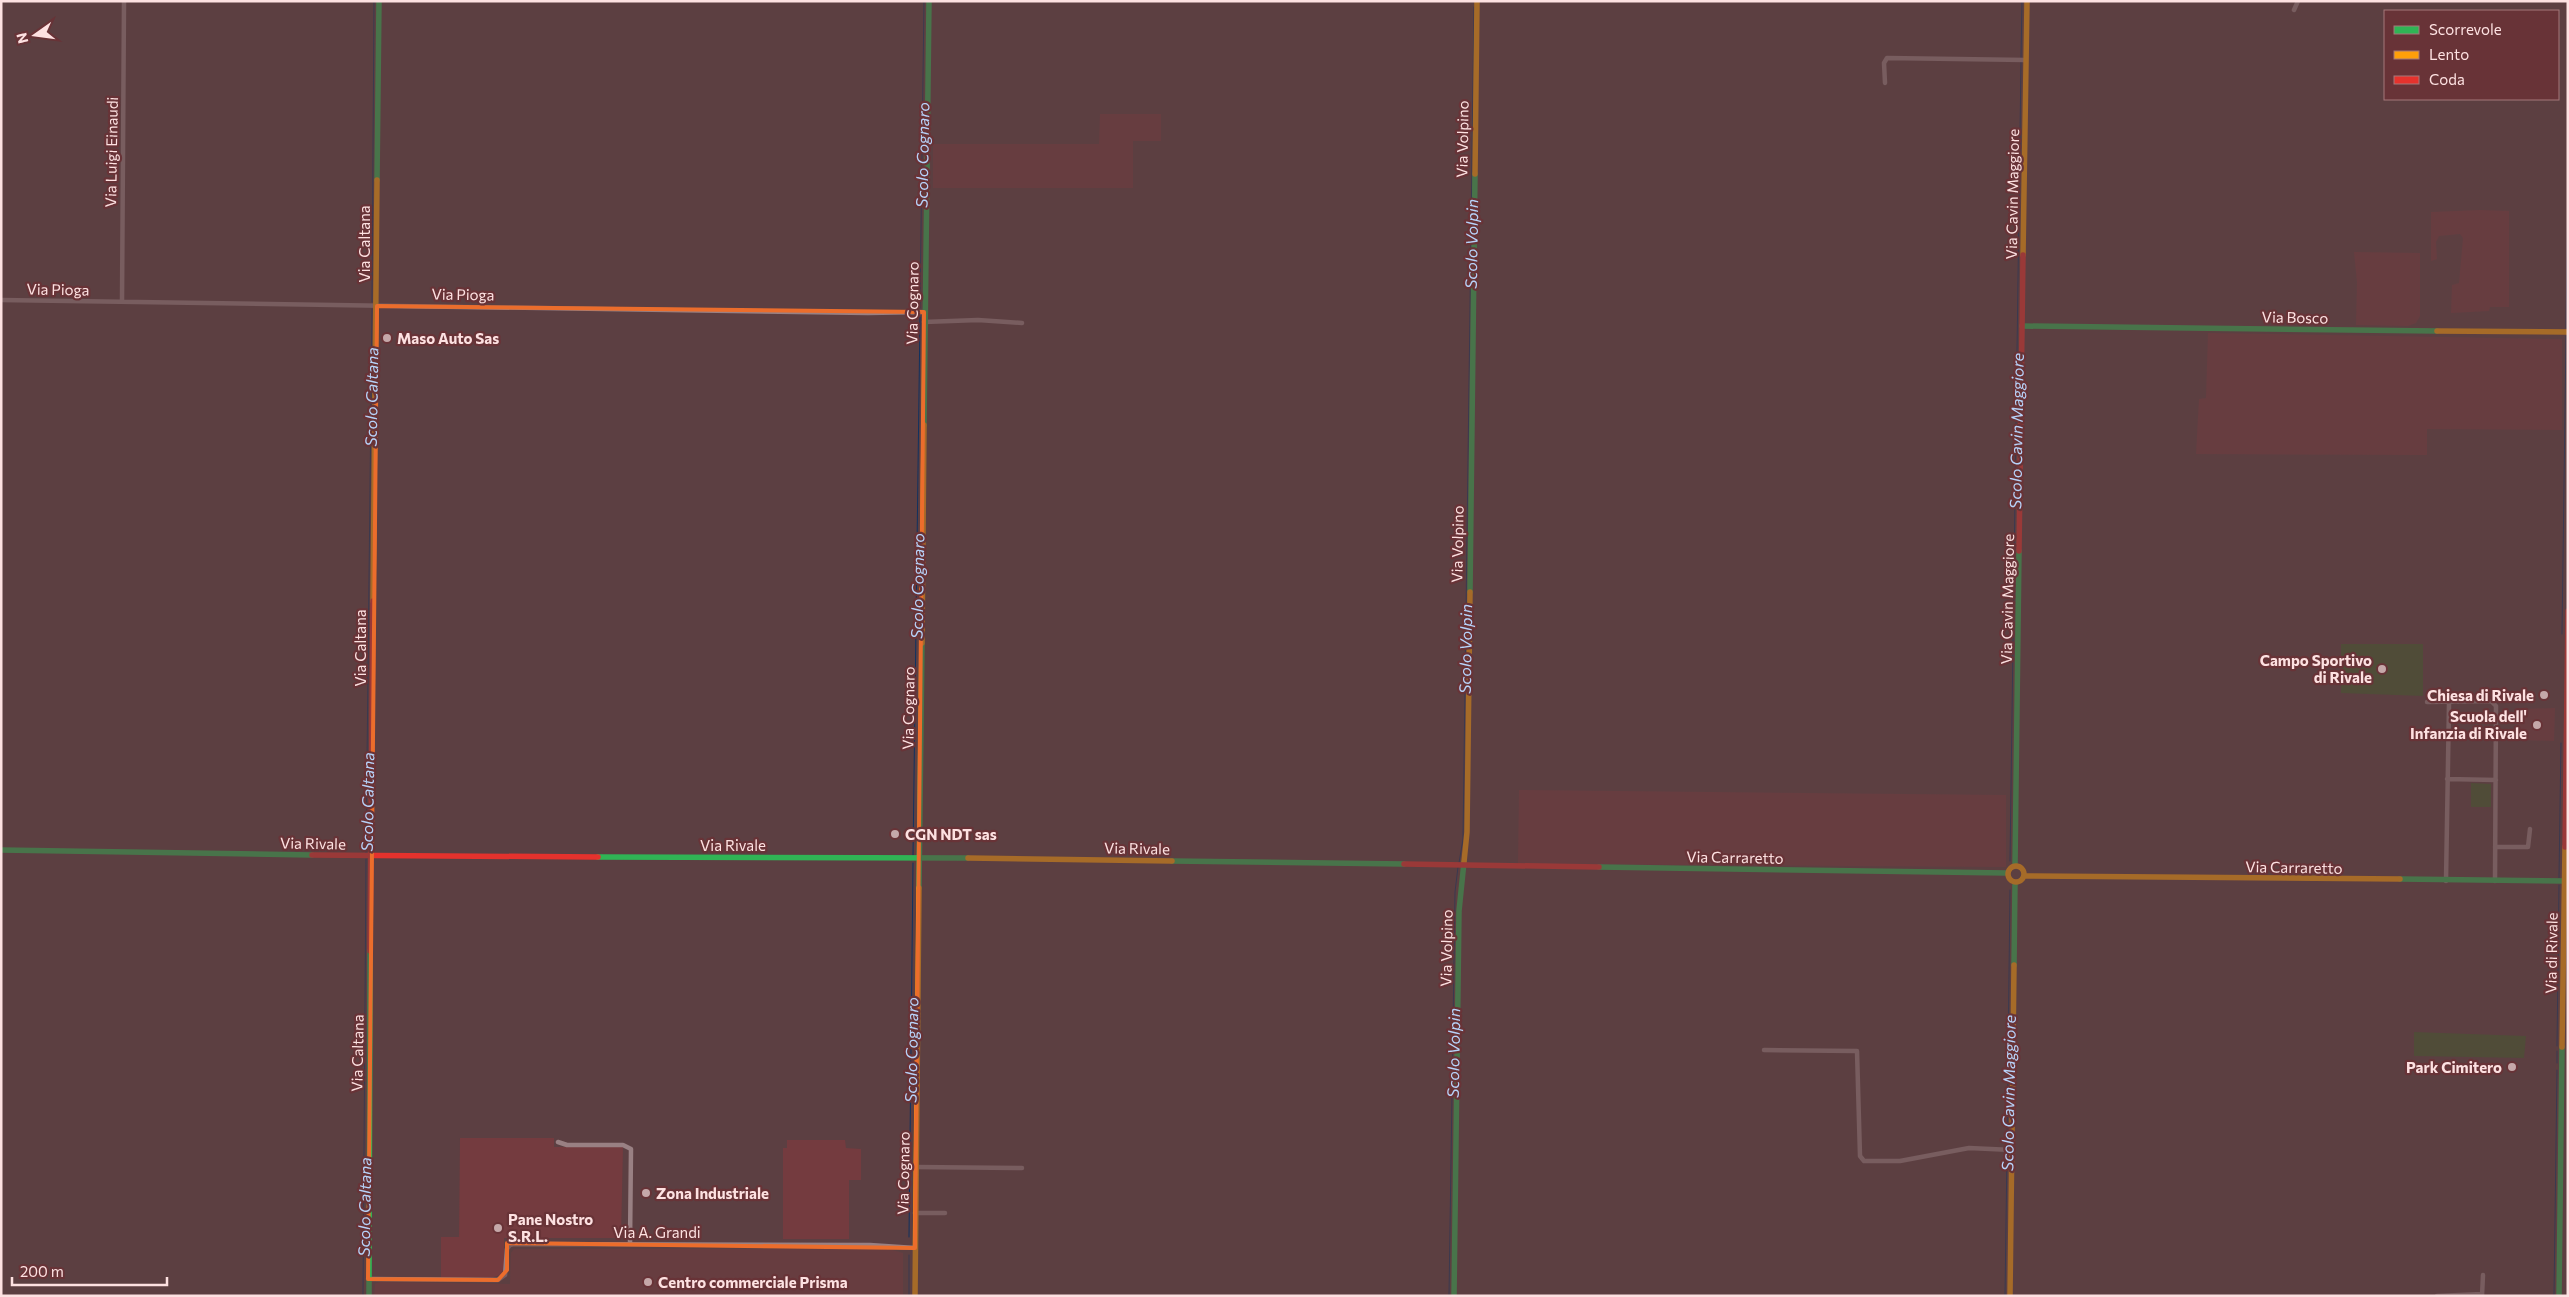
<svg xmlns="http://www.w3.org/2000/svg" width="2569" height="1297" font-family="Commissioner,sans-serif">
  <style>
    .built { fill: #743b3f }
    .green { fill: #405b2e }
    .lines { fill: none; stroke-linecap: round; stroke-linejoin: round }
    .stream { stroke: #113260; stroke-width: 1 }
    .street { stroke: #998083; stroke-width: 4.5 }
    .fast { stroke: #30b455; stroke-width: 5.5 }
    .slow { stroke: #ff9f0a; stroke-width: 5.5 }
    .jam { stroke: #e5322d; stroke-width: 5.5 }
    .marked { fill: none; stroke: #eb6d2c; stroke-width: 4; stroke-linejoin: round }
    .poi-dot { fill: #c5a8a9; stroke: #683337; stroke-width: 2 }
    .labels { text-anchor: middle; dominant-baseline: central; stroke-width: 4.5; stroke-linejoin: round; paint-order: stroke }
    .street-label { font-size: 15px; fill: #fde1e1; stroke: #683337 }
    .poi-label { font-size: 15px; font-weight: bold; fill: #fde1e1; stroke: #683337; text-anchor: start }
    .water-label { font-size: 16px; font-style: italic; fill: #b7d2f8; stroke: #683337 }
  </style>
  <rect width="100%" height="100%" fill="#5c3f42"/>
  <path class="built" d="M1100,114H1161V141H1133V188H933V144H1099Z
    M2480,210L2509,211V307H2490L2489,311L2451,313L2452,285L2459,283L2463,238L2460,234L2439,236L2436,242L2437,259L2431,261V212Z
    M2354,252L2420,253V316L2416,323L2408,326L2356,325L2357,282Z
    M2208,333L2562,339V430L2427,429V455L2196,454L2199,399L2206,398Z
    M2555,708L2554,741L2519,740L2518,709Z
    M1519,790L2006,795V867L1518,864Z
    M460,1138H554V1147H623L621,1238H504V1269L500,1275L491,1278L441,1277V1237H459Z
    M787,1140H845L846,1148L861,1149V1180H849V1239H783V1148H787Z
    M514,1249H889L903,1253V1296H374L375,1284L380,1282L510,1284L511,1253Z"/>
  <path class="green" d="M2341,644H2423V696L2341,693Z
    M2471,783L2491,784V807H2471Z
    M2414,1032L2526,1036L2524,1058L2414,1056Z"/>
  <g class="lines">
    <path class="stream" d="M2021,58L2022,1
      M372,302L374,1
      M920,308L924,1
      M2566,328L2568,182
      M2562,634L2566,336
      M366,853L372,309
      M913,856L920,317
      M2010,861L2021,62
      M1459,863L1463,839L1474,7
      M2559,878L2561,743
      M2557,1046L2559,885
      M2557,1063V1051
      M2007,1148L2010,890
      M909,1237L913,863
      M363,1296L366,859
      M909,1296V1255
      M1449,1296L1455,892L1458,867
      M2005,1296L2007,1152
      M2554,1296L2557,1070"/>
    <path class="street" d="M2294,10L2298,1
      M1885,83L1884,63L1887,58L2026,60
      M1,300L868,313L924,312
      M122,302L124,1
      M924,322L978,320L1022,323
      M2427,702L2491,701L2496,706L2495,881
      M2447,779L2496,780
      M2495,847H2528L2530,829
      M2446,881L2449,704
      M1764,1050L1857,1051L1860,1156L1864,1161H1900L1969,1148L2012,1150
      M558,1142L567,1145H623L631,1149L630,1244
      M915,1167L1022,1168
      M915,1213H945
      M368,1279L498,1280L505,1275L507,1249L510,1245L514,1244L870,1245L915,1248
      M2437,1296L2482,1294
      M2482,1296L2483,1275"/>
    <path class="fast" d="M377,180L379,1
      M2022,326L2437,331
      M924,425L929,1
      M1470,592L1475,174
      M1,850L312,855
      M598,857L968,858
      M1172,861L1404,864
      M2015,866L2019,551
      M1599,867L2007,873
      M2400,879L2565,881
      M919,888L922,643
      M2014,965L2015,883
      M369,1296L370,951
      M1454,1296L1459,911L1464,862
      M2559,1296L2562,1047"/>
    <path class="slow" d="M1475,174L1477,1
      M2023,255L2027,1
      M2437,331L2568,332
      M373,601L377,180
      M922,643L924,425
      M968,858L1172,861
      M1464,862L1467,832L1470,592
      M2008 874a8 8 0 1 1 16 0a8 8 0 1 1-16 0Z
      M2024,876L2400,879
      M2562,1047L2565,847
      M915,1296L919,888
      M2010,1296L2014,965"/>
    <path class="jam" d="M2019,551L2023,255
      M2565,847L2568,611
      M312,855L598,857
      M1404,864L1599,867
      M370,951L373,601"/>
  </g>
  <path d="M0 0H2569V1297H0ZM377,306L924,312L915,1248L507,1243V1270L498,1280L368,1279Z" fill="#5c3f42" fill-opacity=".55" fill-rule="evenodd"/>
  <path class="marked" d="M377,306L924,312L915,1248L507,1243V1270L498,1280L368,1279Z"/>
  <g class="poi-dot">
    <circle cx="387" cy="338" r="5"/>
    <circle cx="2382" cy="669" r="5"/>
    <circle cx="2544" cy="695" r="5"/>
    <circle cx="2537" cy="725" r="5"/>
    <circle cx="895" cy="834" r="5"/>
    <circle cx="2512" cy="1067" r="5"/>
    <circle cx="646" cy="1193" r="5"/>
    <circle cx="498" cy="1228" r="5"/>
    <circle cx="648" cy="1282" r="5"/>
  </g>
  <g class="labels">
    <g class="street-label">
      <text transform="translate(1462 139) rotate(-89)">Via Volpino</text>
      <text transform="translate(111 152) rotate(-89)">Via Luigi Einaudi</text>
      <text transform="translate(2012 194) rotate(-89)">Via Cavin Maggiore</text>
      <text transform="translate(364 244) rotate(-90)">Via Caltana</text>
      <text transform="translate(58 289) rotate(1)">Via Pioga</text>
      <text transform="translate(463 294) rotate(1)">Via Pioga</text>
      <text transform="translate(912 303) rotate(-89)">Via Cognaro</text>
      <text transform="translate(2295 317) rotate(1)">Via Bosco</text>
      <text transform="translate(1457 544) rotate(-89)">Via Volpino</text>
      <text transform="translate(2007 599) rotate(-89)">Via Cavin Maggiore</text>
      <text transform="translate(360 648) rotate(-90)">Via Caltana</text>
      <text transform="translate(908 708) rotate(-89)">Via Cognaro</text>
      <text transform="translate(313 843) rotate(1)">Via Rivale</text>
      <text x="733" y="845">Via Rivale</text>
      <text transform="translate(1137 848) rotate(1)">Via Rivale</text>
      <text transform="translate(1735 857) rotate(1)">Via Carraretto</text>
      <text transform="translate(2294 867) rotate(1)">Via Carraretto</text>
      <text transform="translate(1446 948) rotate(-89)">Via Volpino</text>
      <text transform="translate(2551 953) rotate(-89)">Via di Rivale</text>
      <text transform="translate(357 1053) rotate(-89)">Via Caltana</text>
      <text transform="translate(903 1173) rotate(-89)">Via Cognaro</text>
      <text x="657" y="1232">Via A. Grandi</text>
    </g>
    <g class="poi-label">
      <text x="397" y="338">Maso Auto Sas</text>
      <text x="2372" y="660" text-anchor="end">Campo Sportivo<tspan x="2372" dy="17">di Rivale</tspan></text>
      <text x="2534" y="695" text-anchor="end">Chiesa di Rivale</text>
      <text x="2527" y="716" text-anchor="end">Scuola dell'<tspan x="2527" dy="17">Infanzia di Rivale</tspan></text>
      <text x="905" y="834">CGN NDT sas</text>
      <text x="2502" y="1067" text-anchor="end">Park Cimitero</text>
      <text x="656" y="1193">Zona Industriale</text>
      <text x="508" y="1219">Pane Nostro<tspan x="508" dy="17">S.R.L.</tspan></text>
      <text x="658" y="1282">Centro commerciale Prisma</text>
    </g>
    <g class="water-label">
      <text transform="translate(922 155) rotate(-89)">Scolo Cognaro</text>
      <text transform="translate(1471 244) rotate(-89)">Scolo Volpin</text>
      <text transform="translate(371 397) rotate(-89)">Scolo Caltana</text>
      <text transform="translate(2016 431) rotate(-89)">Scolo Cavin Maggiore</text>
      <text transform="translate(917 586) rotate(-89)">Scolo Cognaro</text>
      <text transform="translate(1465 649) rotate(-89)">Scolo Volpin</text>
      <text transform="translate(367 802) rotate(-89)">Scolo Caltana</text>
      <text transform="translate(911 1050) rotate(-89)">Scolo Cognaro</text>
      <text transform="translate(1453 1053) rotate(-89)">Scolo Volpin</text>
      <text transform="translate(2008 1093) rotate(-89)">Scolo Cavin Maggiore</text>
      <text transform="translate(364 1207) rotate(-89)">Scolo Caltana</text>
    </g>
  </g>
  <rect width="2569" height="1297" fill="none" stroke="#fde1e1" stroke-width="5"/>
  <rect x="2384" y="10" width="175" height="90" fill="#683337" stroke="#a4797b"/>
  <rect x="2394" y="26" width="25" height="8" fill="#30b455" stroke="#a4797b"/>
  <text x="2429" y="35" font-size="15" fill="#fde1e1">Scorrevole</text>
  <rect x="2394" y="51" width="25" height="8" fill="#ff9f0a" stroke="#a4797b"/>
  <text x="2429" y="60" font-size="15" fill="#fde1e1">Lento</text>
  <rect x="2394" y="76" width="25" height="8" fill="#e5322d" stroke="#a4797b"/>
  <text x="2429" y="85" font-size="15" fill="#fde1e1">Coda</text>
  <g transform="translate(35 35) rotate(256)" stroke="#683337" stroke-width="4" paint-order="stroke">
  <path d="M0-4L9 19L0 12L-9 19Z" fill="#fde1e1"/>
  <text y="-8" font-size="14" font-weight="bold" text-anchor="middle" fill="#fde1e1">N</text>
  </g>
  <path d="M12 1277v8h155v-8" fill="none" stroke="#fde1e1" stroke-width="2.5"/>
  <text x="20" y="1277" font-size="15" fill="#fde1e1" stroke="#683337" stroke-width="4" paint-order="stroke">200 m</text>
</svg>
